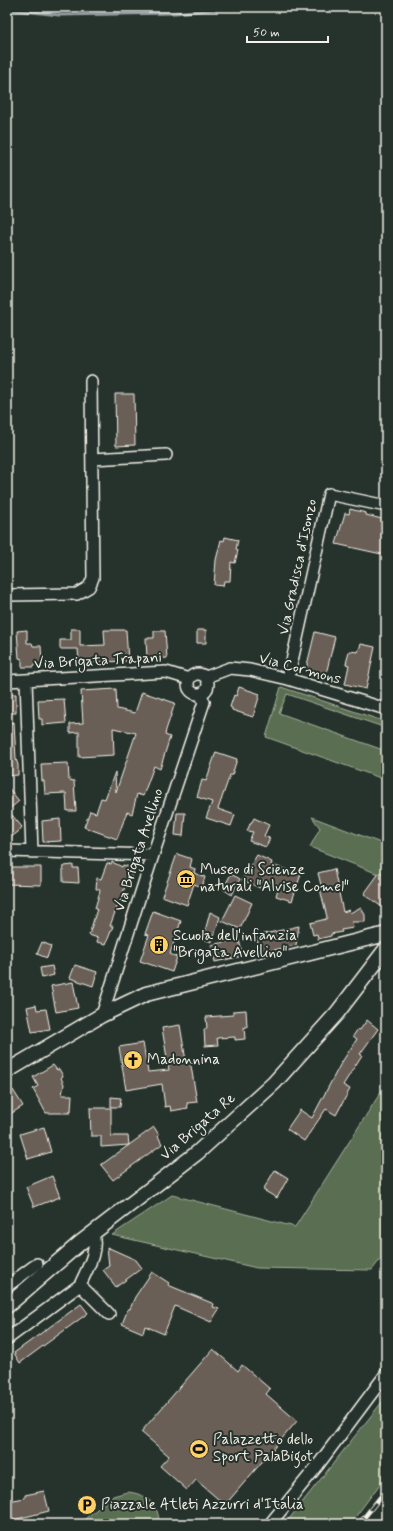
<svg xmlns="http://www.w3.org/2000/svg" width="393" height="1531" font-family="Mynerve,sans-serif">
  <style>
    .green { fill: #5a6e51; stroke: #a7b09c }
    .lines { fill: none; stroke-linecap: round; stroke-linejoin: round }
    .stream { stroke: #929fa2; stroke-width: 3 }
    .building { fill: #6b5f57; stroke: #f4f1e8 }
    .minor-casing { stroke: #f4f1e8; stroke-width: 14 }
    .major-casing { stroke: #f4f1e8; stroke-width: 17 }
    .minor { stroke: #26332d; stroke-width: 11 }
    .major { stroke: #26332d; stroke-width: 14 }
    .rail-casing { stroke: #f4f1e8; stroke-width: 4.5 }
    .rail { stroke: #26332d; stroke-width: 3; stroke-dasharray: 9; stroke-linecap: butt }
    .labels { text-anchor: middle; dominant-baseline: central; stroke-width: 4; stroke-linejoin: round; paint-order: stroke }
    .street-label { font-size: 15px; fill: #f4f1e8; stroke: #26332d }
    .poi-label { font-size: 15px; fill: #f4f1e8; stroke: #26332d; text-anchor: start }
  </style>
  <rect width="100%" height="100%" fill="#26332d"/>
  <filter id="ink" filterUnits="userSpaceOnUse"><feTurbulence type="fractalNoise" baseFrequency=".025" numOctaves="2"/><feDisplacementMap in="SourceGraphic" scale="8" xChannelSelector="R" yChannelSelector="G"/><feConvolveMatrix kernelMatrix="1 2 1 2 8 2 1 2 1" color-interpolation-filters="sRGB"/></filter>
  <g filter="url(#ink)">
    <path class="green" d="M281,687L386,722V728L287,694L279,713L386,751V780L266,737Z
      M312,817L386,845V877L310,847L320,828Z
      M386,1084V1252L372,1270L257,1268L112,1235L172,1195L295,1227Z
      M386,1397V1476L350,1524H285Z
      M127,1492C145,1493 160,1505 159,1524H79L113,1496Z"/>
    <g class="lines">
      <path class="stream" d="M7,9L59,15L175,13L241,7"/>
    </g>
    <path class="building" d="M115,394H134L135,445L116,446Z
      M350,509L366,513V515L386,520V555L336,544L345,513L349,514Z
      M225,537L238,540L236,549L238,550L235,563L231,562L230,581H224L223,586L214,585L216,560L221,540L224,541Z
      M71,629H80V646L105,645L104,630H126L128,661L79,663L78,649H60V640H71Z
      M27,630V643H32L33,646H41L42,664H35L33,667H22V659L19,658L17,631Z
      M197,630H206V643H197Z
      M154,631H165L167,658L147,659L146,638H154Z
      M315,632L335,637L326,674L306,669Z
      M361,644L375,647L366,689L345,684L349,665L346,664L349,651L358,652Z
      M239,687L260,694L253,717L232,710V708L230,707L234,695L236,696Z
      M116,689L117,709L135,713L142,692L175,703L166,730L165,735L170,737L160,769L154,766L143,796L137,794L132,814L127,812L117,839L84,827L90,811L96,813L101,798L105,799L115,772L116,792L136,733L113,728L114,755L79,757V732L70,733V724L83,723L81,691Z
      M7,694H16V713H7Z
      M64,699L66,723L42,725V719H39L38,700Z
      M14,722L16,759L18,765V775L7,776V723Z
      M216,752L237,759L232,775H230L218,809L235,815L231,826L206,818L212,802L197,797L202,780L206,781Z
      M68,763L69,780L74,781L76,811H67L66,793L45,794L44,781H42L41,764Z
      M7,786L19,801L7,811Z
      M177,813H185L183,836L175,835Z
      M12,815L22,827L18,832L7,840V819Z
      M254,818L269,825L264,836L270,838L266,847L249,841L253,832L247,831L251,822H252Z
      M60,819L61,841L43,842L42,821Z
      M177,854L192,859L190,867L195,869L194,873L205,877L202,887L194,884L187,905L162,896Z
      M257,855L272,862L271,865L301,874L292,901L276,896L279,885L264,880L260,888L242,880Z
      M112,862L122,867L123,865L134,868L128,887L125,886L119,908L117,907L110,926H113L106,944L97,942L98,938L89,935L97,909L95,908L100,891L99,889H96L97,878L101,879L107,863L111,864Z
      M73,865V868H78L79,883L63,882V868H64V866Z
      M7,867H41V885L7,884Z
      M334,869L343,912L349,910L350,913L361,907L365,915V922H352L353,928L341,930L342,932L331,934V936L318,939L317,934L313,935L310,923L326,919L327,917L320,889H322L318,873Z
      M380,872L386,876V902L382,907L364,894Z
      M231,874L240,879L232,895L223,889Z
      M235,895L252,903L240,929L222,921Z
      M153,911L181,921L170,954L177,957L172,972L140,961L149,935L145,934Z
      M210,912L220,917L212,942L203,939Z
      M299,926L296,945L260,953L256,936Z
      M234,940V941L239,940L243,956L215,962L211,945Z
      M42,942L51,946L47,958L37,954Z
      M75,965L97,972L93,986L70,978Z
      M52,966L54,975L42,978L40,968Z
      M73,982L78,1008L56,1012L51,986Z
      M36,1005L37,1010L46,1009L50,1029L32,1032L27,1007Z
      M246,1010L247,1027H244L245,1039L235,1040V1037L217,1038L218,1045L205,1046L204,1029H207L206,1017L233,1015V1011Z
      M367,1020L378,1029L360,1054L362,1055L343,1085L350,1089L336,1115L326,1109L304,1141L287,1129L300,1110L312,1118L340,1065L357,1039L353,1036L358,1029L360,1030Z
      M180,1025L186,1061H189L191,1066L197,1102L187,1103L188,1108L171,1111L170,1106L165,1107L162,1084L126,1090L119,1047L143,1043L148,1072L169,1070L162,1028Z
      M53,1065L57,1070L59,1069L63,1076L61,1078L64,1084L62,1095H72L71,1111L70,1110V1113H46L33,1089L38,1086L33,1077Z
      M13,1090L23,1106L7,1116V1094Z
      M111,1097L121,1098L120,1107H111Z
      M90,1108H111V1136H128L129,1145L101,1147V1136H91Z
      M44,1127L51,1152L28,1159L20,1134Z
      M154,1127L159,1135L158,1136L162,1144L113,1180L101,1165Z
      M275,1170L288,1178L277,1198L263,1190Z
      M52,1176L60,1197L34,1207L26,1187Z
      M107,1247L136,1260L142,1268L116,1287L103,1270L109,1266Z
      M152,1272L169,1283L168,1285L214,1304L213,1307L219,1309L211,1322L175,1306L164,1334L145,1326L143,1333L122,1324L128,1309H130L135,1297Z
      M81,1304L88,1313L20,1363L14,1353Z
      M213,1349L238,1371L242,1365L270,1389L266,1394L297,1421L225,1505L196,1480L187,1490L160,1466L169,1456L141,1432Z
      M44,1491L49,1511L13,1520L8,1501L25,1498V1495Z"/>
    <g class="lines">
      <defs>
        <path id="minor" d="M92,459L166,455
          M7,595L77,594L89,587L93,578L91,381
          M188 684a10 10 0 1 1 20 0a10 10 0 1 1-20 0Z
          M206,677L230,668L250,670L288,679L386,709
          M288,679L329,494L386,506
          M26,680L32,852
          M7,681L166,672L189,679
          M7,851L153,855
          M102,1015L153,855L204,702L201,695
          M80,1285C88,1267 98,1252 93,1233
          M7,1286L37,1264
          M7,1339L80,1285L109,1314
          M270,1524L318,1465L386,1374"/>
        <path id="major" d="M7,1071L102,1015L146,994L386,934
          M7,1306L80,1243L197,1153L274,1083L337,1013L386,949"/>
      </defs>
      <use href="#minor" class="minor-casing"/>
      <use href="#major" class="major-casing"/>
      <use href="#minor" class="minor"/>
      <use href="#major" class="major"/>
      <defs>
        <path id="rail" d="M359,1524L386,1490"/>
      </defs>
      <use href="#rail" class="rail-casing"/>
      <use href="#rail" class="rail"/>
    </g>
  </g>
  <defs>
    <symbol id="museum-disc" viewBox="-11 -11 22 22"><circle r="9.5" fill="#ffd166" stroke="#26332d"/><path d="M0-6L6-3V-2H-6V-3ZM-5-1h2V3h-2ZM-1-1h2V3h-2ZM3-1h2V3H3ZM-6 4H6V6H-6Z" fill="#111"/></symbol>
    <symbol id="building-disc" viewBox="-11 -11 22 22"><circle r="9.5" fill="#ffd166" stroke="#26332d"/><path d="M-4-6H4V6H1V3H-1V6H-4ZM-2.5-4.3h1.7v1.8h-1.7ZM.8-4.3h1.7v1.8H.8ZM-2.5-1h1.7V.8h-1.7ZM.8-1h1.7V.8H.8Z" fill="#111"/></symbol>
    <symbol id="church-disc" viewBox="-11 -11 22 22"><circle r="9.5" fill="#ffd166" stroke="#26332d"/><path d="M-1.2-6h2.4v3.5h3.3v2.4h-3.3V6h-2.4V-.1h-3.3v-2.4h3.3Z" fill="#111"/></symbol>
    <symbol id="stadium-disc" viewBox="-11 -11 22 22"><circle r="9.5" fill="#ffd166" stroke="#26332d"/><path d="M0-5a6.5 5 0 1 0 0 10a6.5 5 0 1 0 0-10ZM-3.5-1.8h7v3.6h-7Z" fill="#111"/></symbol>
    <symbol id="parking-disc" viewBox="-11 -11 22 22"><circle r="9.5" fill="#ffd166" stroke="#26332d"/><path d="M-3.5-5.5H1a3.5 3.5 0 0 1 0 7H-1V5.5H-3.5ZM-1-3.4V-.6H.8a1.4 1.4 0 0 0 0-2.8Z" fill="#111"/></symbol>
  </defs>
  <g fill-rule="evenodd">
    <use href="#museum-disc" x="175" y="868" width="22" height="22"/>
    <use href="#building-disc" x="148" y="934" width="22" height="22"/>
    <use href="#church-disc" x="122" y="1049" width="22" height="22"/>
    <use href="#stadium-disc" x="188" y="1438" width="22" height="22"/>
    <use href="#parking-disc" x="76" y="1494" width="22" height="22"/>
  </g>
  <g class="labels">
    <g class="street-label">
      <text transform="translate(298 567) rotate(-78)">Via Gradisca d'Isonzo</text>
      <text transform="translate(98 661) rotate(-3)">Via Brigata Trapani</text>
      <text transform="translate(300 669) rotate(15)">Via Cormons</text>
      <text transform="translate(139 850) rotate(-72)">Via Brigata Avellino</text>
      <text transform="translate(198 1127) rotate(-41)">Via Brigata Re</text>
    </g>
    <g class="poi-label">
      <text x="200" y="870">Museo di Scienze<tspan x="200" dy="17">naturali "Alvise Comel"</tspan></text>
      <text x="173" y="936">Scuola dell'infanzia<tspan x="173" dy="17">"Brigata Avellino"</tspan></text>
      <text x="147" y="1060">Madonnina</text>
      <text x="213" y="1440">Palazzetto dello<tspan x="213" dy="17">Sport PalaBigot</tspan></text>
      <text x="101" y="1505">Piazzale Atleti Azzurri d'Italia</text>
    </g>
  </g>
  <rect width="393" height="1531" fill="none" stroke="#26332d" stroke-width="24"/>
  <rect x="12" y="12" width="369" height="1507" fill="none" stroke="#f4f1e8" stroke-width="1.5" filter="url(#ink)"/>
  <path d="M247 36v6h81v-6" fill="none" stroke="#f4f1e8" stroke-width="2"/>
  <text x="253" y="36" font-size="12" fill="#f4f1e8" stroke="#26332d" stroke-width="3" paint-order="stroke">50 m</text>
</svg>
